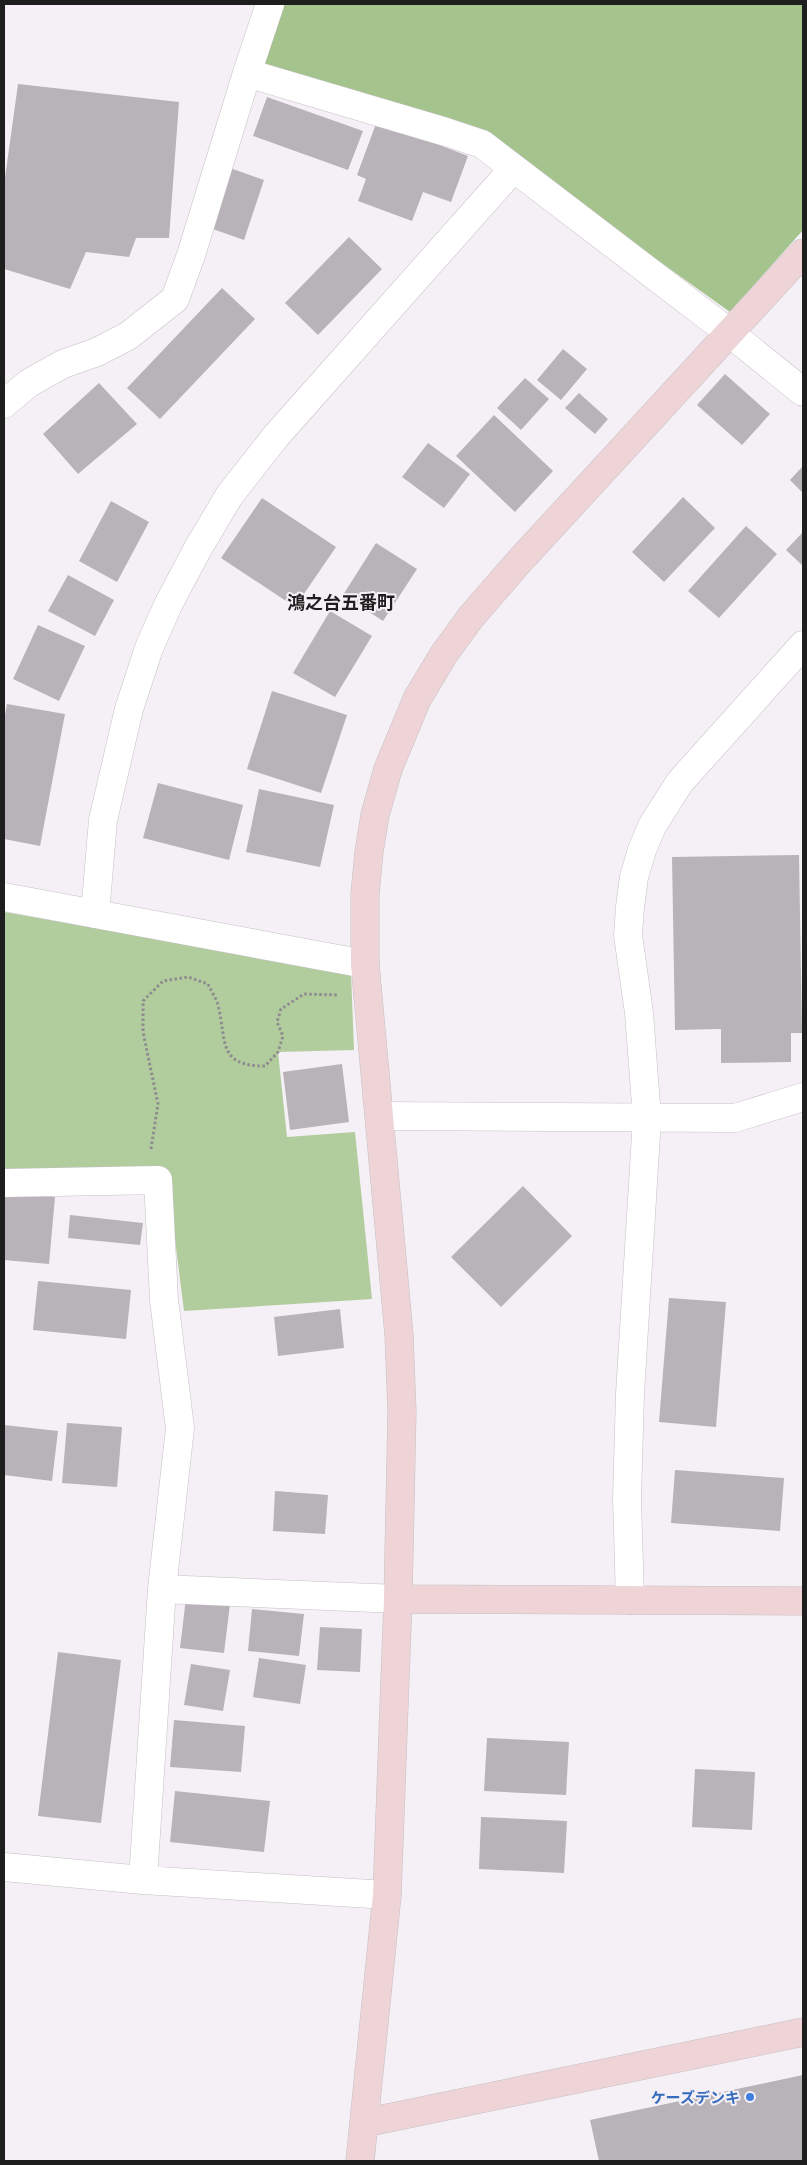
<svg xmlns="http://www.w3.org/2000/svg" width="807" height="2165" font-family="Lato,'Noto Sans JP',sans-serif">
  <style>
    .green { fill: #b1cc9d }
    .forest { fill: #a4c38d }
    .building { fill: #b8b3b8 }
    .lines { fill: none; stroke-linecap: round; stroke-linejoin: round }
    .street-casing { stroke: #c5c0c5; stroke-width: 29 }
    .secondary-casing { stroke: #c5c0c5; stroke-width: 29 }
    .path { stroke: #8f8c8f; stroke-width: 3; stroke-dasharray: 2.5 2.5; stroke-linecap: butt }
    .street { stroke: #fff; stroke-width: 28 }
    .secondary { stroke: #eed4d6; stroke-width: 28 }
    .shop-dot { fill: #3f7fe0; stroke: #f5f0f5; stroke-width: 2 }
    .labels { text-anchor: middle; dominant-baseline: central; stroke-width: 4; stroke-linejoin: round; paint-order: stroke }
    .shop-label { font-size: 15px; font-weight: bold; fill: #366cbe; stroke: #f5f0f5; text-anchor: end }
    .quarter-label { font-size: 18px; font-weight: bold; fill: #1f1e1f; stroke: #f5f0f5 }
  </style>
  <rect width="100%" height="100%" fill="#f5f0f5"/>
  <path class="green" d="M4,912L351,973L354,1050L278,1052L287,1137L355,1132L372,1299L184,1311L167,1176L4,1173Z"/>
  <path class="forest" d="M275,4H803V230L730,312L483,135L251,62Z"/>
  <path class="building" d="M18,84L179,102L169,238H136L129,257L86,252L70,289L4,269V185Z
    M267,97L363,131L348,170L253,136Z
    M377,121L468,156L451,202L423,192L412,221L358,201L366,179L357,175Z
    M230,168L264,180L244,240L210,228Z
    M349,237L382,269L318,335L285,303Z
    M222,288L255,319L160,419L127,388Z
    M563,349L587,369L561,400L537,380Z
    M725,374L770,414L742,445L697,405Z
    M525,378L549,399L521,430L497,408Z
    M99,383L137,424L78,474L43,434Z
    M579,393L608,419L595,434L565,408Z
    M494,415L553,471L515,512L456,456Z
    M428,443L470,474L444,508L402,477Z
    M803,466V493L790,480Z
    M683,497L715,528L664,582L632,552Z
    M262,498L336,547L295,607L221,558Z
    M111,501L149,522L117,582L79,561Z
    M746,526L777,554L719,618L688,591Z
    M803,532V566L786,550Z
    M376,543L417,569L383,621L343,595Z
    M68,575L114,600L95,636L48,611Z
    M330,611L372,636L335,697L293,673Z
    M38,625L85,646L59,701L13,679Z
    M272,691L347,715L321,793L247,769Z
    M7,704L65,714L40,846L4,839V721Z
    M158,783L243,805L229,860L143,838Z
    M259,789L334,805L320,867L246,852Z
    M799,855L802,1033H791V1062L721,1063V1029L675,1030L672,857Z
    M342,1064L349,1122L290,1130L283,1072Z
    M523,1186L572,1236L501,1307L451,1257Z
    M4,1193L55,1197L49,1264L4,1260Z
    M70,1215L143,1223L140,1245L68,1238Z
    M38,1281L131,1290L126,1339L33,1330Z
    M669,1298L726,1302L716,1427L659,1422Z
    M340,1309L344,1348L278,1356L274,1317Z
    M67,1423L122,1427L117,1487L62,1483Z
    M4,1425L58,1431L52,1481L4,1475Z
    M675,1470L784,1478L780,1531L671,1523Z
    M275,1491L328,1495L325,1534L273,1531Z
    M186,1598L230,1604L224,1653L180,1648Z
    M252,1609L304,1614L299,1656L248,1651Z
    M320,1627L362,1629L360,1672L317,1670Z
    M58,1652L121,1660L101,1823L38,1816Z
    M259,1658L306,1665L300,1704L253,1697Z
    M191,1664L230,1670L223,1711L184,1705Z
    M174,1720L245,1726L241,1772L170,1767Z
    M487,1738L569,1742L566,1795L484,1791Z
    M695,1769L755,1772L752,1830L692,1827Z
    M175,1791L270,1801L264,1852L170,1842Z
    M481,1817L567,1821L564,1873L479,1869Z
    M803,2075V2161H599L590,2120Z"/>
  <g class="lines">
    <defs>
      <path id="street" d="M247,73L446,132L482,144L731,334L803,392
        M4,404L29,383L63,364L97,352L128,336L175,299L191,255L247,73L270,4
        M4,897L365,964
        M95,914L103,820L129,709L149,648L168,605L197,550L229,496L276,436L513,169
        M380,1116L735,1118L803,1097
        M4,1183L158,1180L164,1300L180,1428L162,1589L143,1880
        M162,1589L398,1599
        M630,1600L627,1498L630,1394L647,1118L639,1013L628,935L630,907L634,877L642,850L652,826L680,782L803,645
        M4,1867L143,1880L387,1895"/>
      <path id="secondary" d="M398,1599L803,1601
        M364,2123L803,2032
        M360,2161L387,1895L398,1599L402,1412L399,1335L365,964V894L369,852L375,815L388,769L417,699L444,654L471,617L516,565L803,253"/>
    </defs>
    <use href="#street" class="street-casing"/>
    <use href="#secondary" class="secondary-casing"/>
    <path class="path" d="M151,1149L158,1104L143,1032V1001L163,981L188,977L208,984C211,991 216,998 218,1005C227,1041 217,1066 265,1066L278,1052L283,1036L277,1022L281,1009L304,994L338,995"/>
    <use href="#street" class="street"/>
    <use href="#secondary" class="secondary"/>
  </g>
  <circle class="shop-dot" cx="750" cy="2097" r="5"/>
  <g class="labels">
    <g class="shop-label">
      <text x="740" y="2097">ケーズデンキ</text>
    </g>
    <g class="quarter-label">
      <text x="341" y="602">鴻之台五番町</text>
    </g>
  </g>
  <rect width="807" height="2165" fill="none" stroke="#1f1e1f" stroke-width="10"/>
</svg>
